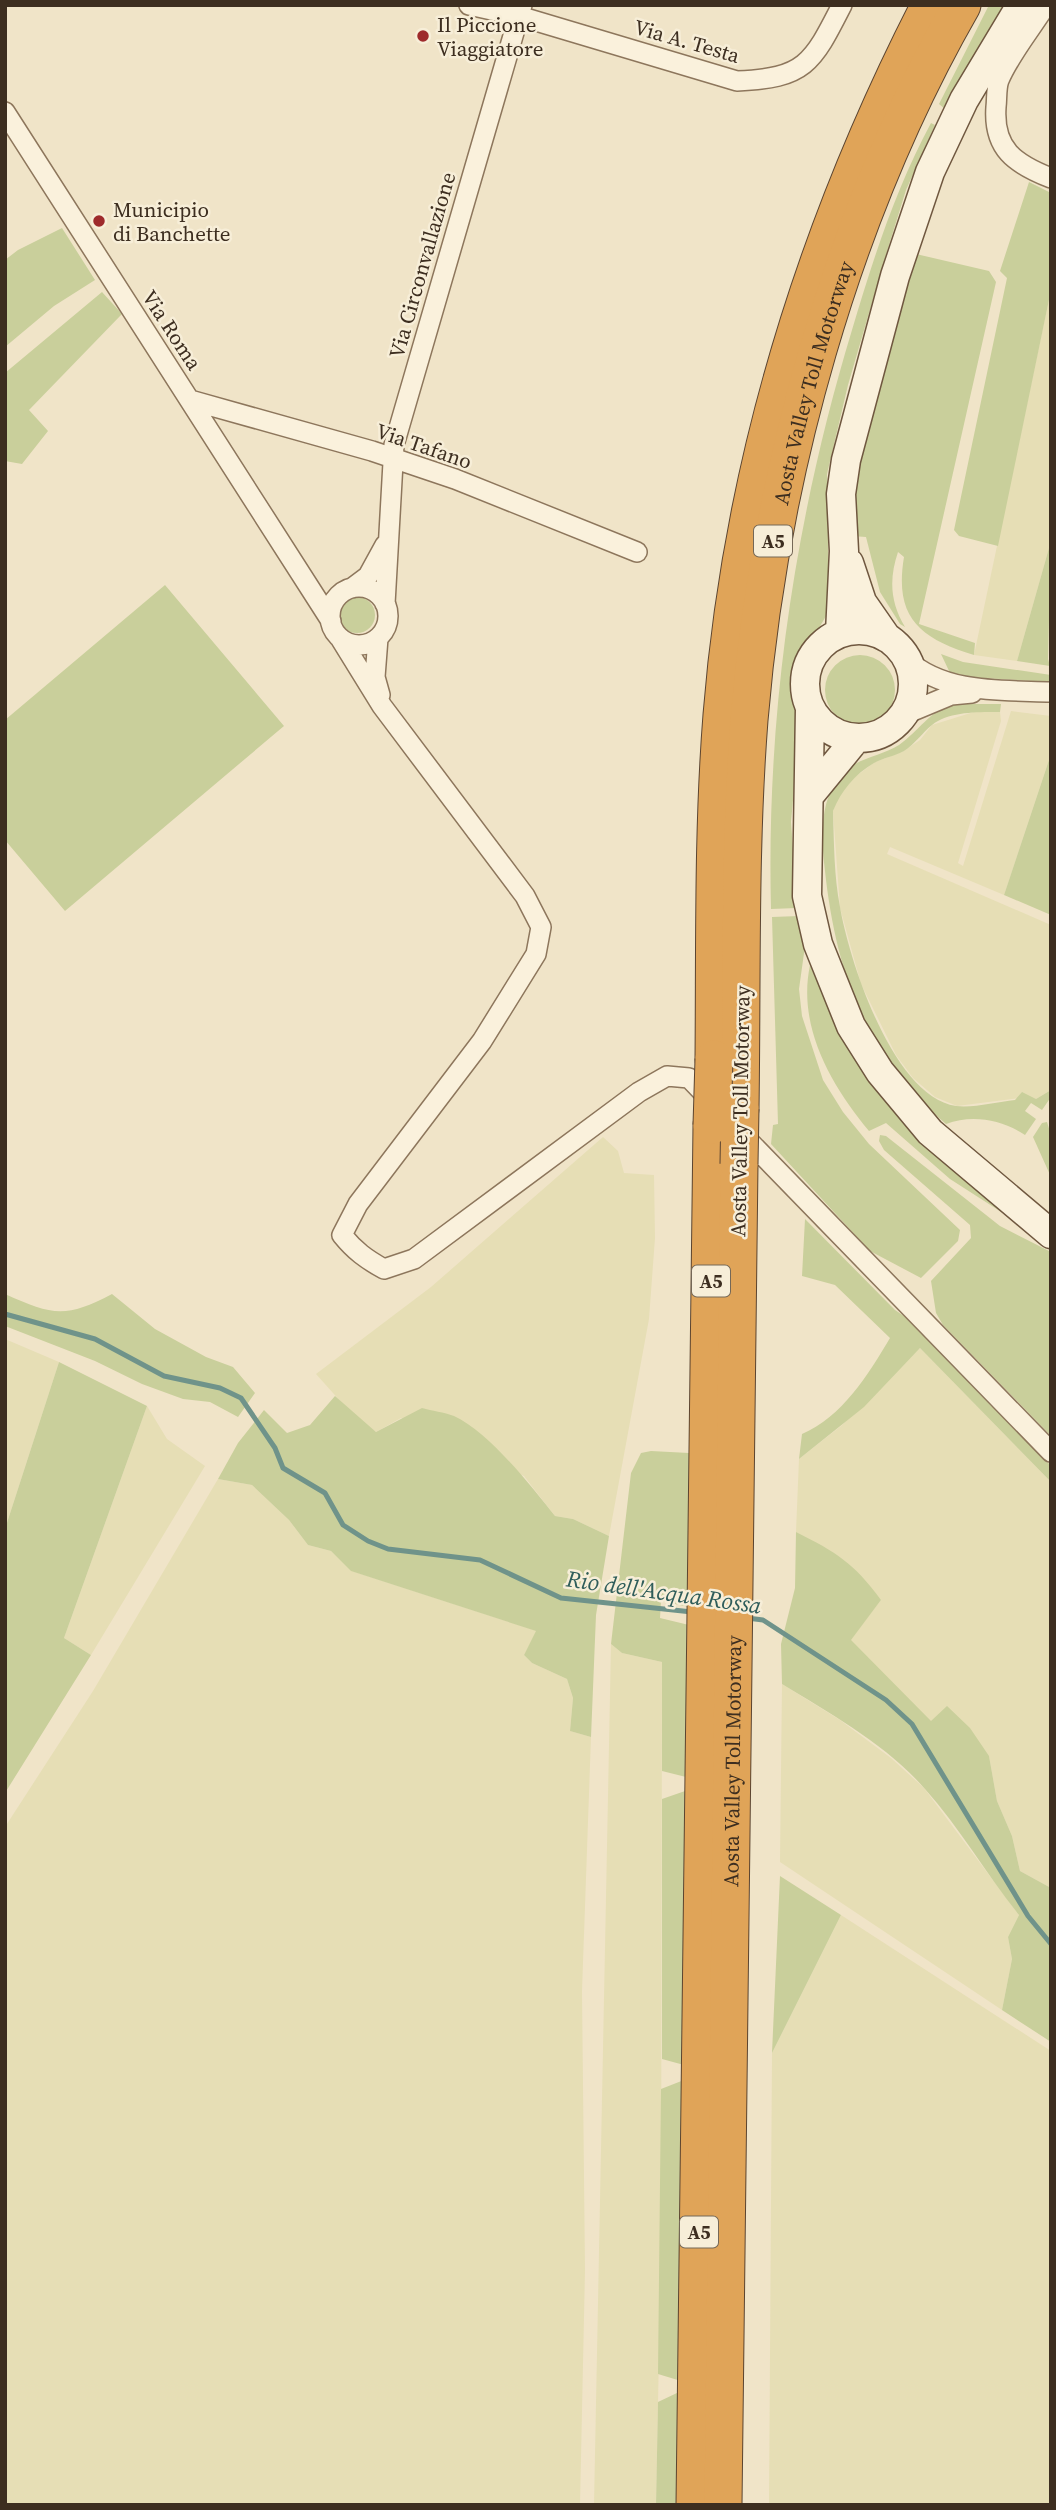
<svg xmlns="http://www.w3.org/2000/svg" width="1056" height="2510" font-family="'Source Serif 4',serif">
  <style>
    .farmland { fill: #e6deb5 }
    .green { fill: #c9cf9b }
    .lines { fill: none; stroke-linecap: round; stroke-linejoin: round }
    .stream { stroke: #6f938a; stroke-width: 5 }
    .minor-casing { stroke: #8d765c; stroke-width: 22 }
    .secondary-casing { stroke: #6f573f; stroke-width: 31 }
    .motorway-casing { stroke: #5b4430; stroke-width: 39 }
    .minor { stroke: #faf1dc; stroke-width: 19 }
    .secondary { stroke: #faf1dc; stroke-width: 28 }
    .motorway { stroke: #e0a458; stroke-width: 37 }
    .motorway-bridge-casing { stroke: #5b4430; stroke-width: 39; stroke-linecap: butt }
    .motorway-bridge { stroke: #e0a458; stroke-width: 37 }
    .poi-dot { fill: #9e2a2b; stroke: #f7eed8; stroke-width: 2.5 }
    .labels { text-anchor: middle; dominant-baseline: central; stroke-width: 5; stroke-linejoin: round; paint-order: stroke }
    .shield { fill: #f7eed8; stroke: #756857; stroke-width: 2 }
    .shield-label { font-size: 19px; font-weight: bold; fill: #3d2e20 }
    .poi-label { font-size: 21px; fill: #3d2e20; stroke: #f7eed8; text-anchor: start }
    .street-label { font-size: 21px; fill: #3d2e20; stroke: #f7eed8 }
    .water-label { font-size: 23px; font-style: italic; fill: #2f5d5a; stroke: #f7eed8 }
  </style>
  <rect width="100%" height="100%" fill="#f0e4c8"/>
  <path class="farmland" d="M1051,290V541L1017,661L974,655Z
    M977,711L1000,712L1001,721L958,863L963,866L1011,711L1051,716V754L1004,895L890,847L887,854L1051,925V1090L1036,1099L1027,1097L957,1106L935,1097L913,1078L896,1055L861,984L840,908L833,811L838,796L855,777L875,762L902,752L920,740L932,725Z
    M603,1137L618,1151L624,1173L654,1175L655,1238L649,1319L609,1536L573,1519L555,1516L524,1476L401,1418L376,1432L350,1412L316,1374L431,1287Z
    M5,1339L59,1362L5,1529Z
    M920,1348L1051,1482V1888L1020,1871L1012,1836L997,1801L989,1756L931,1722L850,1640L881,1600L796,1532L799,1459L841,1426Z
    M147,1406L167,1439L205,1466L91,1655L64,1638Z
    M218,1479L252,1485L289,1520L308,1545L331,1551L352,1571L537,1631L524,1655L532,1663L567,1679L573,1698L570,1731L591,1737L582,1991L585,2270L580,2505H5V1827L93,1691Z
    M611,1644L622,1653L662,1662L661,2251L656,2505H594Z
    M782,1684L840,1720L891,1758L924,1788L1019,1915L1008,1937L1012,1959L1002,2010L780,1862Z
    M841,1915L1051,2051V2505H769L772,2053Z"/>
  <path class="green" d="M989,5H1004L945,109L939,104Z
    M931,123L935,125L906,190L885,258L848,385L827,474L829,611L800,660L793,681L794,704L800,724L791,822L797,908L771,909C766,712 795,518 852,330C873,259 896,188 931,123Z
    M1029,182L1051,193V290L998,546L959,536L954,530L1007,278L1000,271Z
    M62,228L95,280L54,306L5,347V260L18,250Z
    M916,254L989,271L996,282L919,624L975,643L974,655C919,638 894,617 904,557L898,552C889,579 890,602 905,627L900,624L880,592L866,537L852,536L857,460Z
    M102,292L122,314L29,410L48,431L22,464L5,461V373Z
    M1051,541L1048,659L1050,666L1017,661Z
    M165,585L284,726L65,911L5,840V720Z
    M339 615a18 18 0 1 1 36 0a18 18 0 1 1-36 0Z
    M941,654L963,662L1051,675V682L964,677L950,673Z
    M825 690a35 35 0 1 1 70 0a35 35 0 1 1-70 0Z
    M954,704H1001L1000,712C980,712 949,711 932,725C922,733 916,743 904,751C895,756 883,758 874,763C855,774 841,791 833,811C834,843 834,876 840,907C849,960 893,1097 956,1106C974,1108 997,1102 1015,1100L1022,1092L1036,1099L1051,1090V1097L1042,1110L1031,1103L1025,1111L1036,1119L1025,1135C1002,1120 973,1114 946,1124C866,1054 836,973 825,871C821,839 819,799 842,774C856,758 882,756 899,745C919,731 929,711 954,704Z
    M1051,754V915L1004,895Z
    M799,916L805,946L799,989L802,1016L823,1080L843,1112L869,1144L960,1230L958,1241L921,1278L870,1251L771,1144L773,1125L778,1124L772,917Z
    M810,965L837,1028L1023,1226L950,1179L886,1123L869,1131C831,1085 797,1027 810,965Z
    M1047,1122L1051,1135V1177L1033,1137L1042,1123Z
    M880,1135L886,1136L1000,1226L1051,1252V1436L943,1325L936,1313L931,1281L971,1238L970,1225L884,1150L879,1141Z
    M805,1219L895,1310L925,1330L1051,1466V1482L920,1348L864,1407L799,1459L802,1434C842,1417 868,1375 890,1338L835,1285L802,1276Z
    M5,1294C52,1315 65,1319 112,1294L155,1329L206,1357L233,1367L255,1393L238,1417L210,1402L183,1399L142,1384L95,1361L5,1326Z
    M59,1362L147,1406L64,1638L91,1655L5,1793V1529Z
    M335,1396L376,1432L422,1408C432,1411 444,1412 454,1416C489,1432 531,1486 555,1516L573,1519L609,1536L596,1615L591,1737L570,1731L573,1698L567,1679L532,1663L524,1655L536,1631L351,1571L331,1551L308,1545L289,1520L252,1485L218,1479L238,1443L264,1410L287,1433L310,1425Z
    M651,1451L689,1453V1607L661,1601L660,1618L689,1625L686,1777L662,1771V1662L622,1653L611,1644L631,1473L641,1453Z
    M796,1532C836,1552 854,1563 881,1600L851,1640L931,1721L947,1706L970,1728L989,1756L997,1801L1012,1836L1020,1871L1051,1888V2042L1002,2010L1012,1959L1008,1937L1019,1915C986,1874 960,1828 925,1789C887,1745 831,1714 782,1684L781,1644L795,1588Z
    M688,1790L684,2065L662,2059V1799Z
    M780,1876L841,1915L772,2053Z
    M684,2080L681,2381L658,2374L661,2089Z
    M679,2392L678,2505H656L658,2402Z"/>
  <g class="lines">
    <path class="stream" d="M5,1314L95,1339L164,1376L220,1388L241,1398L275,1448L283,1468L325,1493L343,1525L368,1541L388,1549L480,1560L561,1598L692,1612
      M747,1618L763,1620L886,1700L912,1724L1028,1916L1051,1944"/>
    <defs>
      <path id="minor" d="M469,5L519,16L737,81C805,78 812,64 842,5
        M1046,5C1031,29 1010,54 999,80C996,88 997,99 996,107C993,149 1015,164 1051,178
        M5,112L331,621
        M190,400L372,451L455,479L637,552
        M330 616a29 29 0 1 1 58 0a29 29 0 1 1-58 0Z
        M352,588L368,576L385,545
        M385,604L394,445L522,5
        M340,638L382,706L525,896L541,927L536,954L482,1041L358,1204L342,1235C355,1251 366,1259 384,1269L414,1259L639,1092L667,1076L689,1078L713,1103
        M378,638L375,677L380,695
        M906,659C944,694 1002,690 1051,692
        M903,715L951,695L972,693
        M741,1133L1051,1452"/>
      <path id="secondary" d="M849,563L862,602L887,638
        M805 684a54 54 0 1 1 108 0a54 54 0 1 1-108 0Z
        M840,633L844,551L841,494L846,460L895,276L930,172L964,100L1021,5
        M810,708L807,896L818,944L851,1026L880,1072L930,1132L1051,1234
        M810,795L855,740"/>
      <g id="motorway">
        <path d="M714,1059C715,944 713,829 722,715C742,465 816,227 930,5"/>
        <path id="s1" d="M740,1109C742,980 739,849 749,720C769,478 841,216 962,5"/>
        <path d="M695,2505L712,1125"/>
        <path id="s2" d="M723,2505L739,1164"/>
      </g>
    </defs>
    <use href="#minor" class="minor-casing"/>
    <use href="#secondary" class="secondary-casing"/>
    <use href="#motorway" class="motorway-casing"/>
    <use href="#minor" class="minor"/>
    <use href="#secondary" class="secondary"/>
    <use href="#motorway" class="motorway"/>
    <defs>
      <path id="motorway-bridge" d="M712,1125L714,1059
        M739,1164L740,1109"/>
    </defs>
    <use href="#motorway-bridge" class="motorway-bridge-casing"/>
    <use href="#motorway-bridge" class="motorway-bridge"/>
  </g>
  <g class="poi-dot">
    <circle cx="423" cy="36" r="7"/>
    <circle cx="99" cy="221" r="7"/>
  </g>
  <g class="labels">
    <g class="shield">
      <rect x="754" y="525.5" width="38" height="31" rx="5"/>
      <rect x="692" y="1265.5" width="38" height="31" rx="5"/>
      <rect x="680" y="2216.5" width="38" height="31" rx="5"/>
    </g>
    <g class="shield-label">
      <text x="773" y="541">A5</text>
      <text x="711" y="1281">A5</text>
      <text x="699" y="2232">A5</text>
    </g>
    <g class="poi-label">
      <text x="437" y="24">Il Piccione<tspan x="437" dy="24">Viaggiatore</tspan></text>
      <text x="113" y="209">Municipio<tspan x="113" dy="24">di Banchette</tspan></text>
    </g>
    <g class="street-label">
      <text transform="translate(687 41) rotate(16)">Via A. Testa</text>
      <text transform="translate(422 265) rotate(-74)">Via Circonvallazione</text>
      <text transform="translate(172 330) rotate(57)">Via Roma</text>
      <text stroke="none"><textPath href="#s1" startOffset="733">Aosta Valley Toll Motorway</textPath></text>
      <text transform="translate(424 446) rotate(19)">Via Tafano</text>
      <text transform="translate(740 1111) rotate(-89)">Aosta Valley Toll Motorway</text>
      <text stroke="none"><textPath href="#s2" startOffset="744">Aosta Valley Toll Motorway</textPath></text>
    </g>
    <g class="water-label">
      <text transform="translate(664 1592) rotate(8)">Rio dell'Acqua Rossa</text>
    </g>
  </g>
  <rect width="1056" height="2510" fill="none" stroke="#3d2e20" stroke-width="14"/>
</svg>
